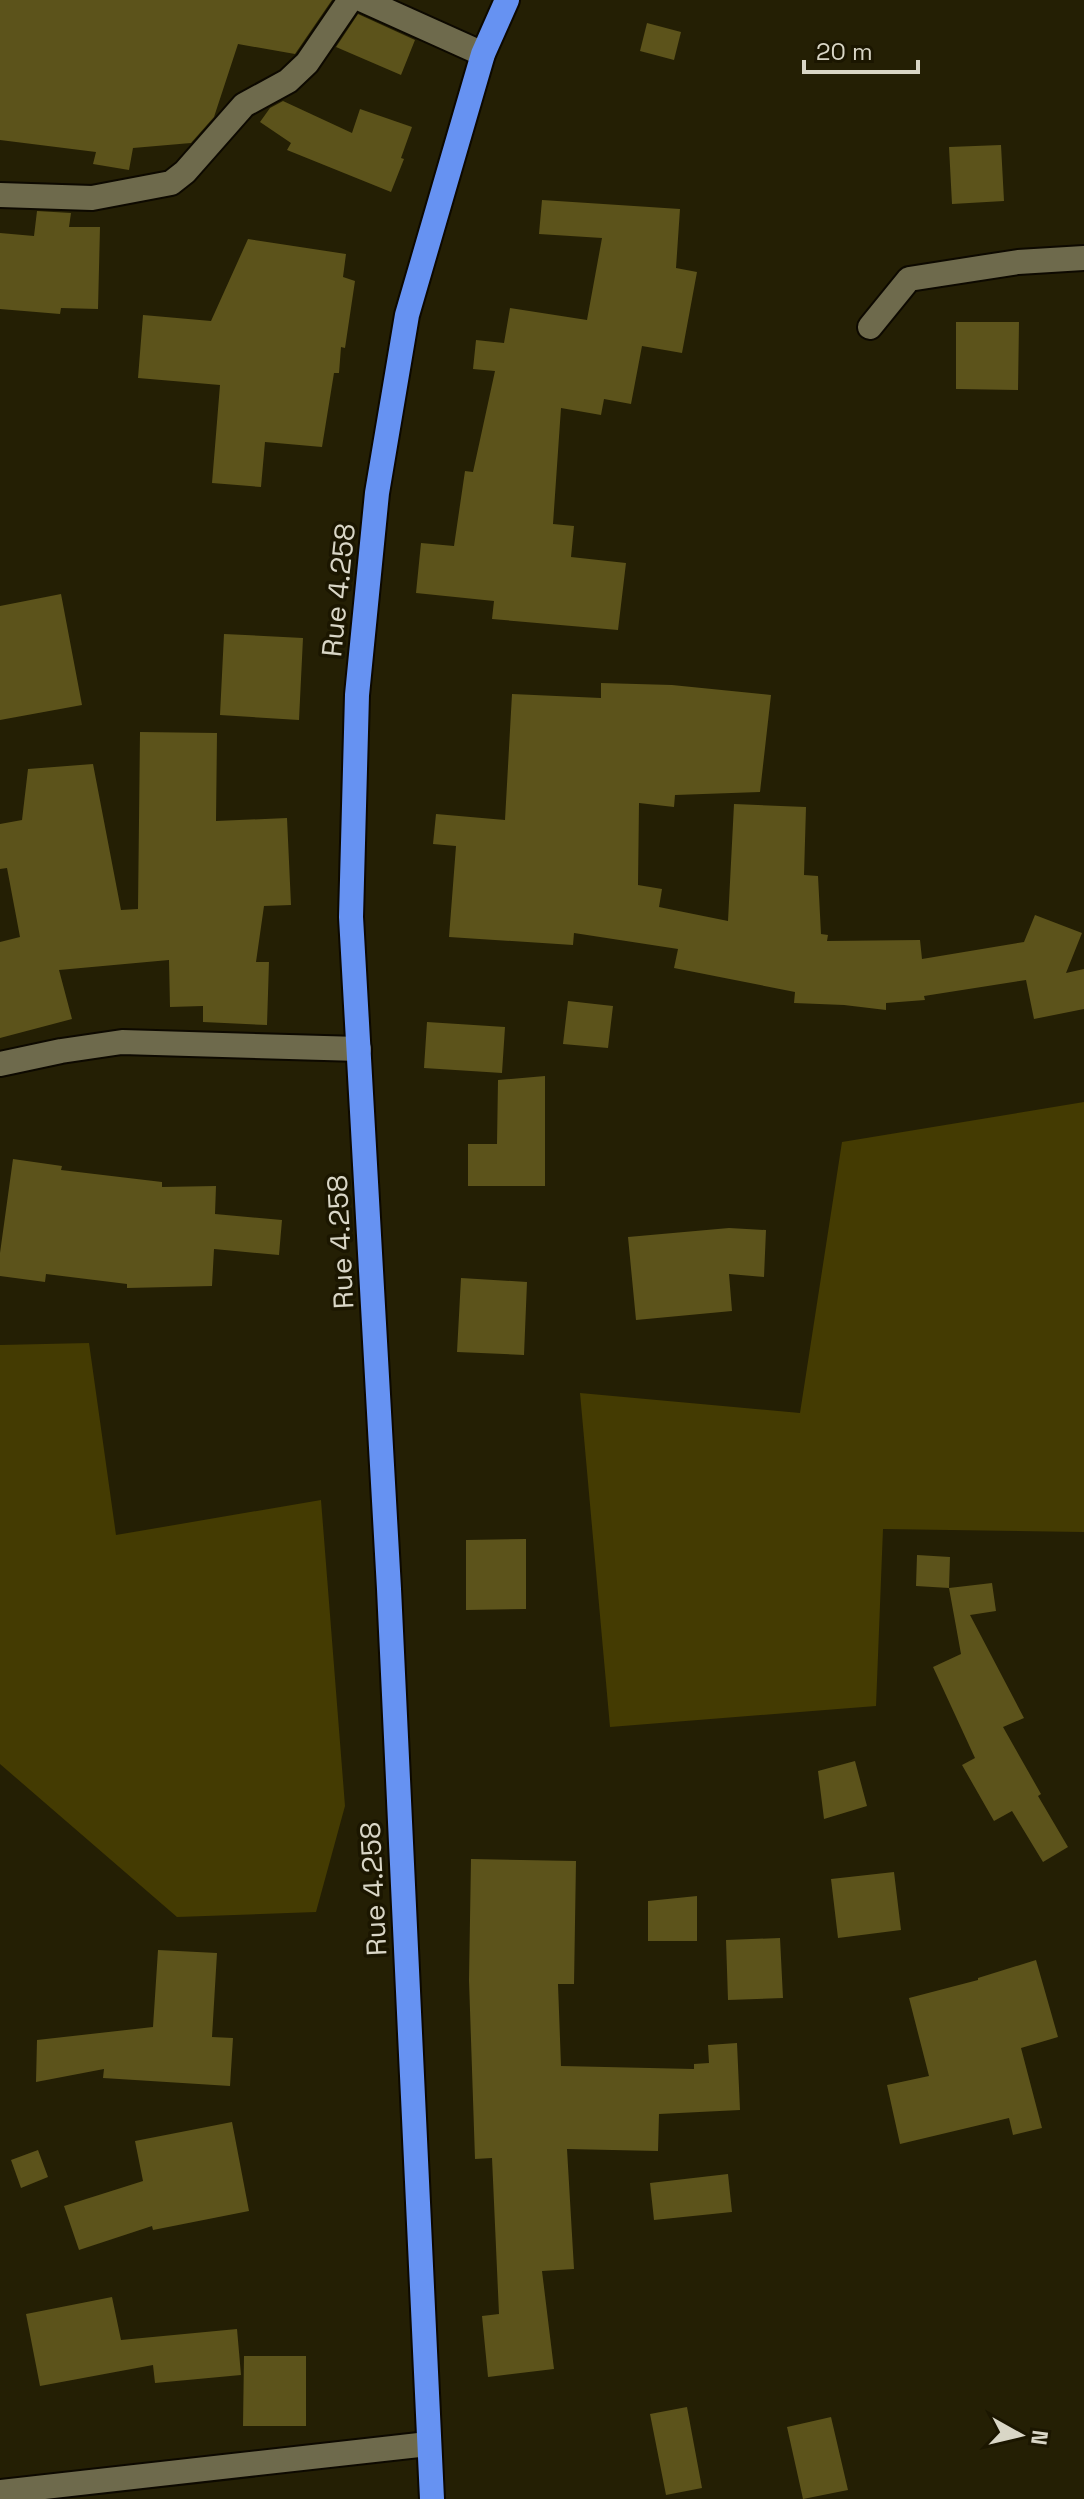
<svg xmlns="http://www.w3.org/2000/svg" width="1084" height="2499" font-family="'Space Grotesk',sans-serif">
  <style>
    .green { fill: #443b02 }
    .building { fill: #5c531b }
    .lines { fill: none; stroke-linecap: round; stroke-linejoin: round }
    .minor-casing { stroke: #0d0900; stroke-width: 28 }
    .highway-casing { stroke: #0d0900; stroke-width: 28 }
    .minor { stroke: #6e6a4c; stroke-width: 24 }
    .highway { stroke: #6692f2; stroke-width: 24 }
    .labels { text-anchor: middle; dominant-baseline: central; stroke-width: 7; stroke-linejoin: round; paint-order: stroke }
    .street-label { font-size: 28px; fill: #d9d6c6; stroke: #1b1600 }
  </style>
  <rect width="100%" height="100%" fill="#241f04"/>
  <path class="green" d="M1084,1102V1532L883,1529L876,1706L610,1727L580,1393L800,1413L842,1142Z
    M89,1343L116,1535L321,1500L345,1806L316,1912L177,1917L0,1764V1345Z"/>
  <path class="building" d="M0,0H332L295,54L238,44L214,117L191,143L133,148L129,170L93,164L96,152L0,140Z
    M358,14L415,40L401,75L336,47Z
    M647,23L681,32L674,60L640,51Z
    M283,101L352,133L360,109L412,127L401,158L404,159L391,192L287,150L291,143L260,122L270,108Z
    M1001,145L1004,201L952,204L949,147Z
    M542,200L680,209L676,268L697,272L682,353L642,346L631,404L604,399L601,415L561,408L553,524L574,526L571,557L626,563L618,630L492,619L494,601L416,593L421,543L454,546L465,471L473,472L495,371L473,369L476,340L504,343L510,308L587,320L602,238L539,234Z
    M37,211L71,213L69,227H100L98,309L61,308L60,314L0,309V233L34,236Z
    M248,239L346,254L343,277L355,281L345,348L341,347L339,373H334L322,447L265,442L261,487L212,483L220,385L138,378L143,315L211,321Z
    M956,322H1019L1018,390L956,389Z
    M61,594L82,705L0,720V606Z
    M224,634L303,638L299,720L220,715Z
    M601,683L672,685L771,695L760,792L675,795L674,807L639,803L638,885L662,889L659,907L728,921L734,804L806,807L804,875L818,876L821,934L828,935L827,941L920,940L922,959L1024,942L1035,915L1082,933L1066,973L1084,969V1009L1034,1019L1026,980L924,996L925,1000L886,1003V1010L844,1005L794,1003L795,992L674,968L678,949L574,933L573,945L449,937L456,846L433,844L436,814L505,820L512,694L601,698Z
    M140,732L217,733L216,821L287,818L291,905L264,906L256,962H269L267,1025L203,1022V1006L170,1007L169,960L59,970L72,1019L0,1038V942L20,937L7,868L0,869V824L22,820L28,769L93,764L121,910L138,909Z
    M568,1001L613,1006L608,1048L563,1044Z
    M427,1022L505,1027L502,1073L424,1068Z
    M545,1076V1186H468V1144H497L498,1080Z
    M13,1159L62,1166L61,1170L162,1182V1187L216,1186L215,1214L282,1220L279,1255L214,1249L212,1286L127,1288V1284L46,1274L45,1282L0,1276V1253Z
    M729,1228L766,1230L764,1277L729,1274L732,1311L636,1320L628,1237Z
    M461,1278L527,1282L524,1355L457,1352Z
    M526,1539V1609L466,1610V1540Z
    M917,1555L950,1557L949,1588L916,1586Z
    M992,1583L996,1611L970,1615L1024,1718L1003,1727L1041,1794L1038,1796L1068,1847L1043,1862L1012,1811L994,1821L962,1765L975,1758L933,1667L961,1654L949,1588Z
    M855,1761L867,1806L824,1819L818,1771Z
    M471,1859L576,1861L574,1984H558L561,2066L694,2069V2064L709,2063L708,2045L737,2043L740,2110L659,2114L658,2151L567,2149L574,2269L542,2271L554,2369L488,2377L482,2316L499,2314L492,2158L475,2159L469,1980Z
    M894,1872L901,1930L838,1938L831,1879Z
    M697,1896V1941H648V1901Z
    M780,1938L783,1998L728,2000L726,1940Z
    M158,1950L217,1953L212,2037L233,2038L230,2086L103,2078L104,2069L36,2082L37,2040L153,2027Z
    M1036,1960L1058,2037L1021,2048L1042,2128L1013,2135L1009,2118L900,2144L887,2085L929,2076L909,1998L978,1980V1978Z
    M232,2122L249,2211L153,2230L152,2226L79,2250L64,2206L143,2181L135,2141Z
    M38,2150L48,2177L21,2188L11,2160Z
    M728,2174L732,2212L654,2220L650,2183Z
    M112,2297L121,2340L237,2329L241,2375L155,2383L153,2365L40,2386L26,2314Z
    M244,2356H306V2426H243Z
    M687,2407L702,2488L666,2495L650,2414Z
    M831,2417L848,2490L803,2499L787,2427Z"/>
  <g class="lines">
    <defs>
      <path id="minor" d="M363,0L483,54
        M0,195L92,198L171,183L185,172L244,105L288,81L307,63L350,0
        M870,327L909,279L1018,262L1084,258
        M0,1064L61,1051L122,1042L359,1049
        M0,2492L428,2444"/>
      <path id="highway" d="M432,2499L389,1589L351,917L357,695L377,493L407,315L483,54L507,0"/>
    </defs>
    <use href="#minor" class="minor-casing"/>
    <use href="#highway" class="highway-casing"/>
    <use href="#minor" class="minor"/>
    <use href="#highway" class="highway"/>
  </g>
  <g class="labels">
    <g class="street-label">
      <text transform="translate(338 590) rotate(-84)">Rue 4.258</text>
      <text transform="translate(340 1242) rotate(-93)">Rue 4.258</text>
      <text transform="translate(373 1889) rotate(-93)">Rue 4.258</text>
    </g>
  </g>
  <g transform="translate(1020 2435) rotate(98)" stroke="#1b1600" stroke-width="6" paint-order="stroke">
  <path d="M0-6L14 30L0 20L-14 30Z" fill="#d9d6c6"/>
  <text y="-12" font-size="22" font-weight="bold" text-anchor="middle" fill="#d9d6c6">N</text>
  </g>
  <path d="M804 60v12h114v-12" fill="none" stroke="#d9d6c6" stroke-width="4"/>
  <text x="816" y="60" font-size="24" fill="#d9d6c6" stroke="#1b1600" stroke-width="6" paint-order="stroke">20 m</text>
</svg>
